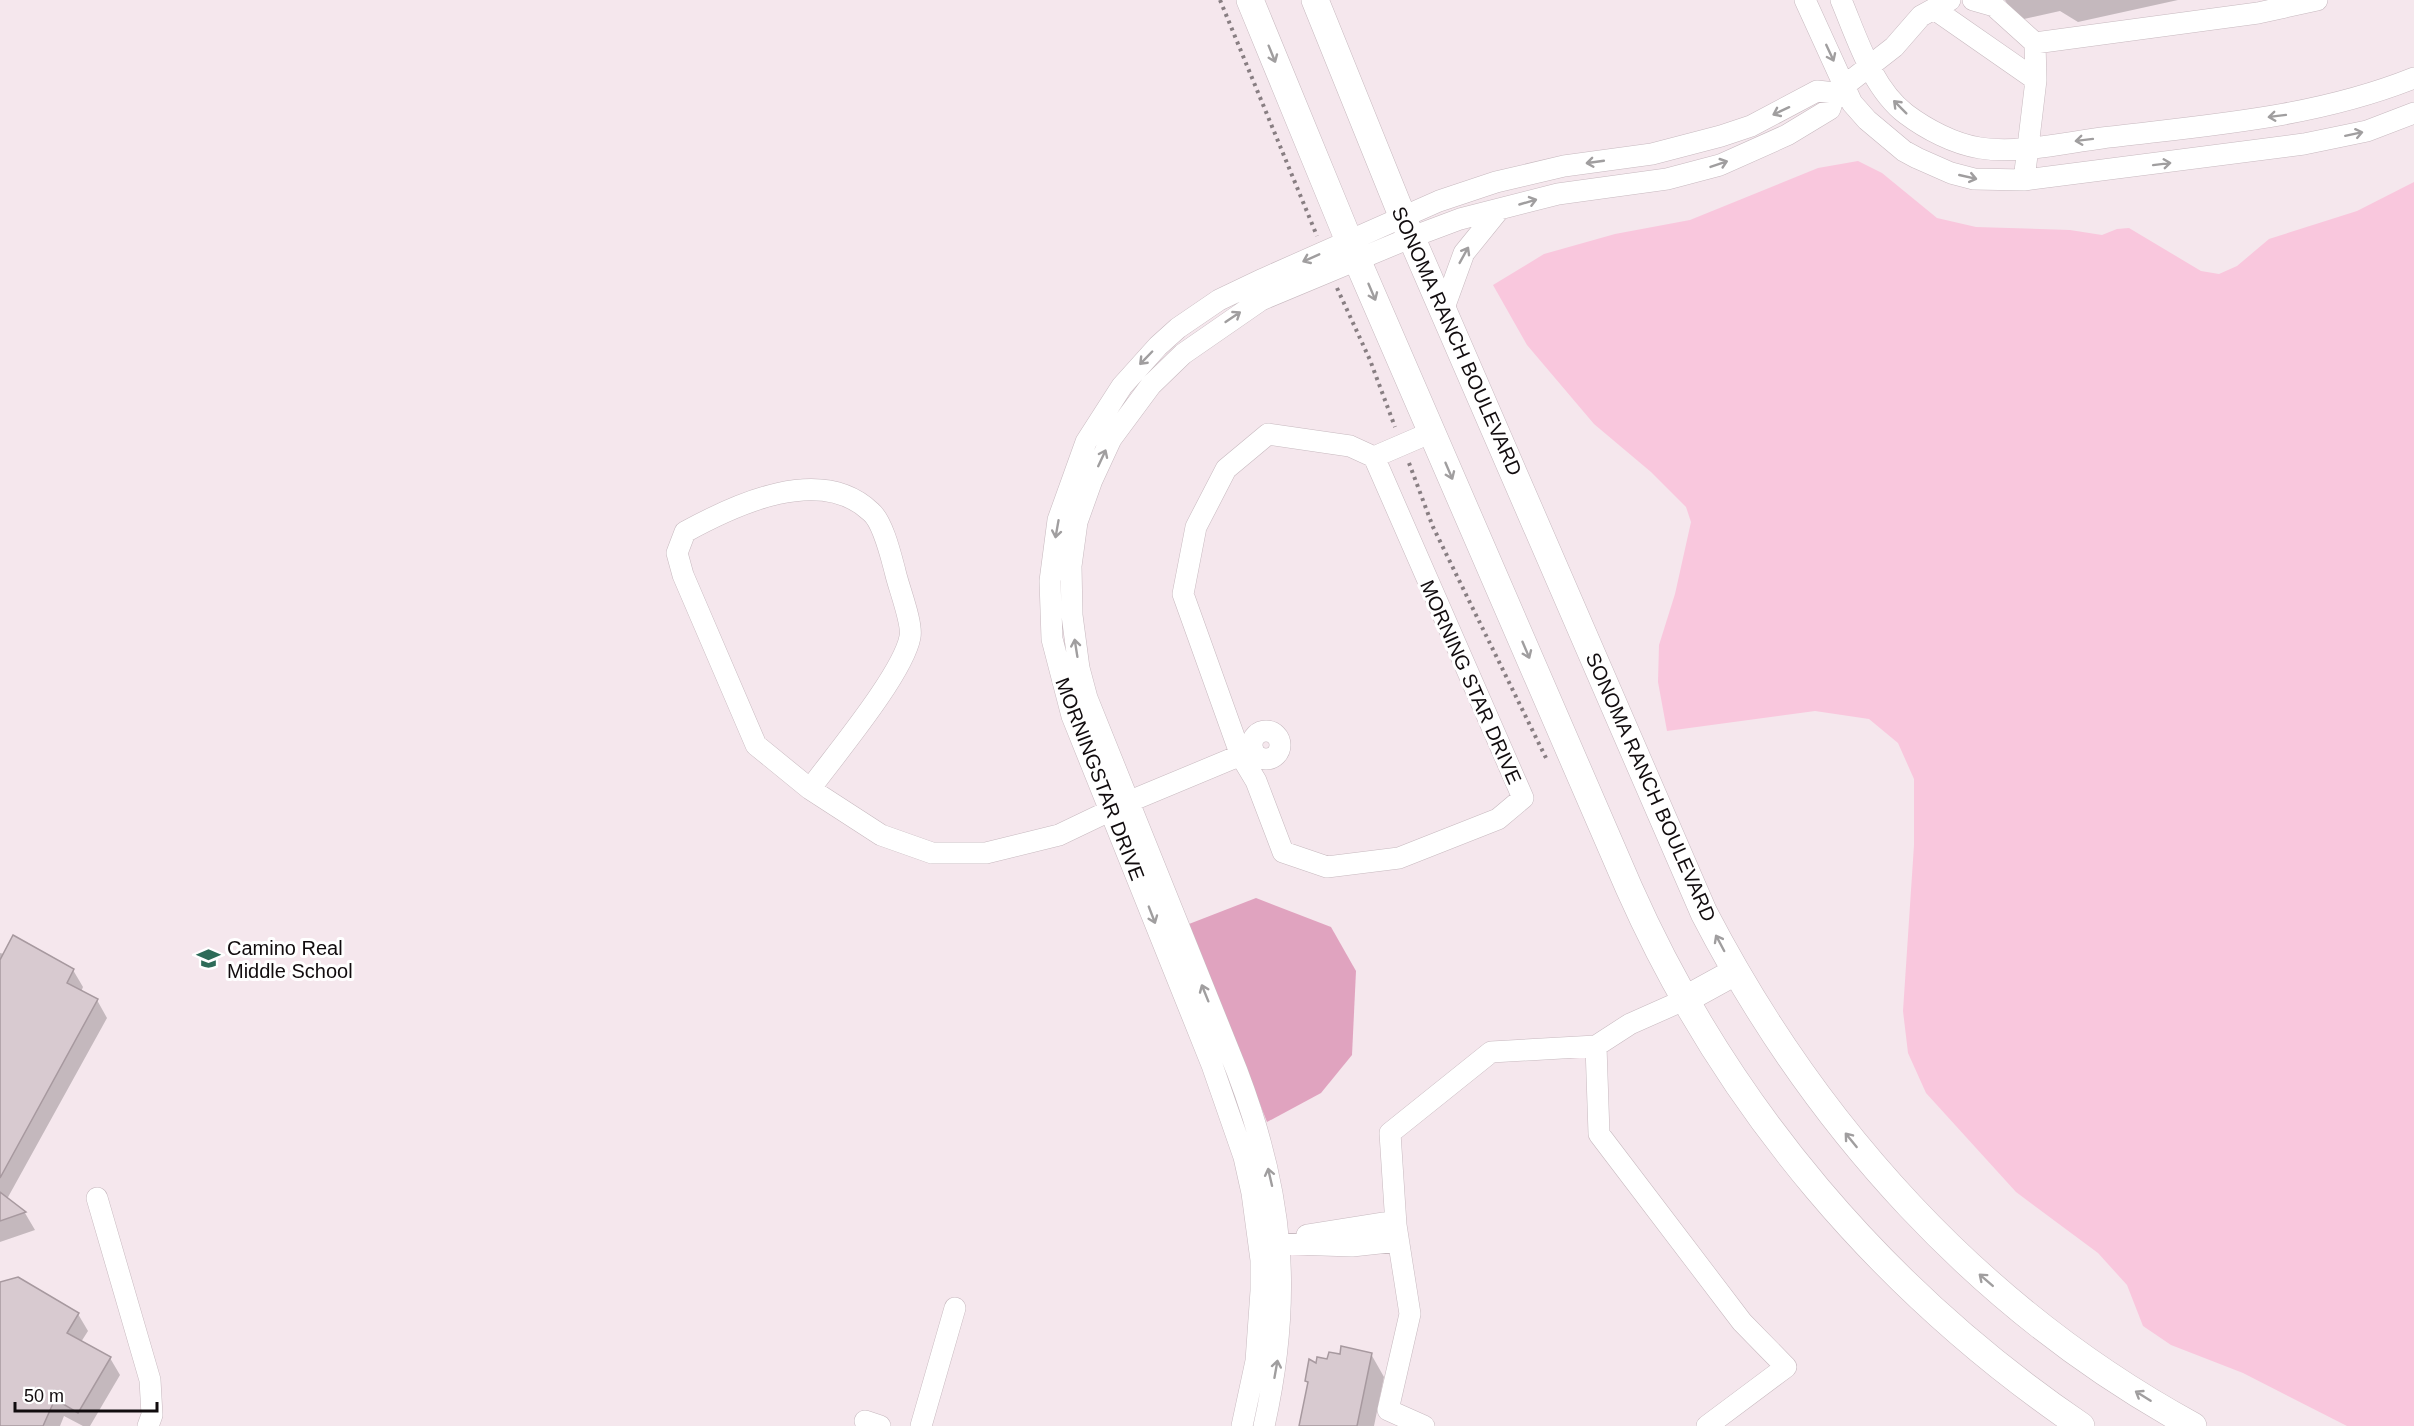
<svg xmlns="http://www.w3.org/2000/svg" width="2414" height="1426" font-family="Helvetica,sans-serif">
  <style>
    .green { fill: #f9c7dd }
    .water { fill: #e0a3bf }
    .shadow { fill: #0003 }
    .building { fill: #d8cad0; stroke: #a7999f; stroke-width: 1.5 }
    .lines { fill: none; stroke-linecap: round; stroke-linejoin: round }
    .minor-casing { stroke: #c7b9bf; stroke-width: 22 }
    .major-casing { stroke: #c7b9bf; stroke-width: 28 }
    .path { stroke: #887e82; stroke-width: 4; stroke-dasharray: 3 4.5; stroke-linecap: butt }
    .minor { stroke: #fff; stroke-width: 21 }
    .major { stroke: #fff; stroke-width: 27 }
    .oneway { stroke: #a09e9f }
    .labels { text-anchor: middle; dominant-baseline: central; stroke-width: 6; stroke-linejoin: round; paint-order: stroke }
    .street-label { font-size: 20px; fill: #110c0e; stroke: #fff }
    .poi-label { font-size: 20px; fill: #110c0e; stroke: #fff; text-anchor: start }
  </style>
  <rect width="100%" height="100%" fill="#f5e7ed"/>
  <path class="green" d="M1858,161L1882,173L1937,218L1976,227L2070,230L2102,235L2117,229L2129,228L2201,271L2219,274L2237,266L2269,239L2357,211L2414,182V1426H2347L2243,1373L2171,1345L2143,1326L2127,1285L2098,1253L2016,1192L1926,1093L1908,1053L1903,1011L1914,845V779L1898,743L1869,719L1815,711L1667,731L1658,682L1659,645L1675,594L1691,522L1686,507L1651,472L1594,424L1527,345L1493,285L1544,254L1615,234L1690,220L1818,168Z"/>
  <path class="water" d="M1256,898L1331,927L1356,971L1352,1055L1321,1093L1267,1122L1189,924Z"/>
  <path class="shadow" d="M2005,0H2178L2078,22L2060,11L2024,19L2011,10Z
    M0,953L73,970L83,987L81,992L97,1000L107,1018L7,1199L25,1213L35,1230L0,1242Z
    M0,1284L78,1314L88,1331L81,1342L110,1358L120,1375L90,1426H83L64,1416L60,1426H0Z
    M1371,1354L1384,1377L1374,1426H1301L1309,1385L1306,1381L1317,1365L1341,1355Z"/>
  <path class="building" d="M13,935L74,969L67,983L98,999L0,1178V960Z
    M0,1192L26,1212L0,1221Z
    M18,1277L79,1313L67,1333L111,1357L78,1413L55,1399L43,1426H0V1282Z
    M1341,1346L1372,1353L1357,1426H1299L1308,1382L1305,1381L1309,1359L1316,1363L1317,1357L1327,1359L1329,1352L1340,1354Z"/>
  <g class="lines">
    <defs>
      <path id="minor" d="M1805,0L1852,103L1867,120L1904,151L1917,158L1951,173L1974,179L2024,180L2304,144L2367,131L2414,113
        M1841,0C1857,38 1872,88 1906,114C1926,129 1954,144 1980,148C2018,154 2063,143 2102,138C2208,125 2314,118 2414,78
        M1973,0L1994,6L2035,43L2036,80L2024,180
        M1934,9L2036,80
        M2035,43L2258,13L2317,0
        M1444,308L1464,253L1498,211
        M1268,434L1350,446L1374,457L1523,798L1498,819L1399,858L1327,867L1283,852L1256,781L1241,756L1183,594L1196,527L1226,469Z
        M1374,457L1432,432
        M1252 745a14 14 0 1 1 28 0a14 14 0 1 1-28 0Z
        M810,789C835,755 903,674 910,637C913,623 898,586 895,571C891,556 883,522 871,512C821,464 736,504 685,532L677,553L683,575L756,745L810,789L881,835L932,853H986L1059,835L1128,802L1253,750
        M1596,1046L1599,1134L1742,1322L1786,1367L1707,1426
        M97,1198L150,1380L152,1415L148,1426
        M1307,1235L1395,1221
        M1265,1243L1352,1246L1398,1241
        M865,1421L880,1426
        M921,1426L955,1308
        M1242,1426L1256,1361L1261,1291V1260L1252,1193L1244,1157L1212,1065L1072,716L1052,639L1050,581L1058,520L1086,442L1122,386L1158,346L1178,328L1219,300L1263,279L1439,201L1496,182L1564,166L1652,154L1721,136L1751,126L1817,91L1835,93
        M1264,1426C1293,1297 1284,1194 1237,1071L1087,698L1079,668L1072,615L1071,566L1077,522L1092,480L1111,439L1151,385L1183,354L1261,300L1412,237L1460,219L1558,194L1667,179L1720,165L1787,135L1830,109L1835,93L1894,47L1921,16L1950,0
        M1424,1426L1388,1410L1410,1314L1396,1225L1390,1133L1491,1052L1596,1046L1630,1024L1684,1000"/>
      <path id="major" d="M1250,0L1349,241L1629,888C1726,1107 1884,1292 2081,1426
        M1315,0L1403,218L1704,913C1815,1127 1980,1310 2193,1426
        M1684,1000L1735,972"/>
    </defs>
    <use href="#minor" class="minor-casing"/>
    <use href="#major" class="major-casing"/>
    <path class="path" d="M1220,0L1317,236
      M1337,288L1370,360L1395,427
      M1409,463L1433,527L1547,760"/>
    <use href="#minor" class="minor"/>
    <use href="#major" class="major"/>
  </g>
  <defs><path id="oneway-shaft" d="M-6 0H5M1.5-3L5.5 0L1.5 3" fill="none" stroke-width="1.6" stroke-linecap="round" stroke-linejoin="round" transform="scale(1.5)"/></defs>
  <g class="oneway">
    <use href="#oneway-shaft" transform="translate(1830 53) rotate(65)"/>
    <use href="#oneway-shaft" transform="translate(1272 54) rotate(68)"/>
    <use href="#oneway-shaft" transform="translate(1900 107) rotate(-135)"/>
    <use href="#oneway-shaft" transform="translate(1781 111) rotate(155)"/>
    <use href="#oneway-shaft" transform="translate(2277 116) rotate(173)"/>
    <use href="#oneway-shaft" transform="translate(2354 134) rotate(-12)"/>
    <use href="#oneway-shaft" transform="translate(2084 140) rotate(173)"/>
    <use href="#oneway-shaft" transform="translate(1595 162) rotate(172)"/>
    <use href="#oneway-shaft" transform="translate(1719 164) rotate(-19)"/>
    <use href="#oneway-shaft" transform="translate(2162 164) rotate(-7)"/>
    <use href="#oneway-shaft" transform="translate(1968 177) rotate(13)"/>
    <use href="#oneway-shaft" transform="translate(1528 202) rotate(-16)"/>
    <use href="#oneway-shaft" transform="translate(1464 255) rotate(-61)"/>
    <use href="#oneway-shaft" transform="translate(1311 258) rotate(156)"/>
    <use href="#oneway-shaft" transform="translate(1372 292) rotate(67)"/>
    <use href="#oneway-shaft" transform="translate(1233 317) rotate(-34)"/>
    <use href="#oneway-shaft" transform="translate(1146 358) rotate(134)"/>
    <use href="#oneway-shaft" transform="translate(1102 458) rotate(-65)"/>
    <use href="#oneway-shaft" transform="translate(1449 471) rotate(67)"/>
    <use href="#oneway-shaft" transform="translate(1057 529) rotate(100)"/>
    <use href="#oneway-shaft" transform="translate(1076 648) rotate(-99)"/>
    <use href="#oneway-shaft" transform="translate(1526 650) rotate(67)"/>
    <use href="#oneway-shaft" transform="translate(1152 915) rotate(69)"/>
    <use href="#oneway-shaft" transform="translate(1720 943) rotate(-118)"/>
    <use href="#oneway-shaft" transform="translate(1205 993) rotate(-112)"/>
    <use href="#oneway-shaft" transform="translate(1851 1140) rotate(-129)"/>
    <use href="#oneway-shaft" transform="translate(1270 1177) rotate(-103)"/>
    <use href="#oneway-shaft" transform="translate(1986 1280) rotate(-139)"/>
    <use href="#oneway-shaft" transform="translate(1276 1369) rotate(-80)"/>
    <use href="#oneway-shaft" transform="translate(2143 1396) rotate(-148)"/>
  </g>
  <defs>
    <symbol id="school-bare" viewBox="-9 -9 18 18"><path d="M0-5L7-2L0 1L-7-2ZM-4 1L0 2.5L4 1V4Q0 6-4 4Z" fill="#2d6b58" stroke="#fff" stroke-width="2.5" paint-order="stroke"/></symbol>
  </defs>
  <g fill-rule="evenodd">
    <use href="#school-bare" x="192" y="942" width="33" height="33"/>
  </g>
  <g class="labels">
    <g class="street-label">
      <text transform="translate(1457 341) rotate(66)">SONOMA RANCH BOULEVARD</text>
      <text transform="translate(1471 682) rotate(66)">MORNING STAR DRIVE</text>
      <text transform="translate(1100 779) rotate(69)">MORNINGSTAR DRIVE</text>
      <text transform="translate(1651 787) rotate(66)">SONOMA RANCH BOULEVARD</text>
    </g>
    <g class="poi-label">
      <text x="227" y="948">Camino Real<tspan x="227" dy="23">Middle School</tspan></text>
    </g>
  </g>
  <path d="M15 1402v9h142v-9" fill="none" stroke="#110c0e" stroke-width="3"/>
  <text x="24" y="1402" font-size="18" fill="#110c0e" stroke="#ffffff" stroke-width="4.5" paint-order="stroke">50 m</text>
</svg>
